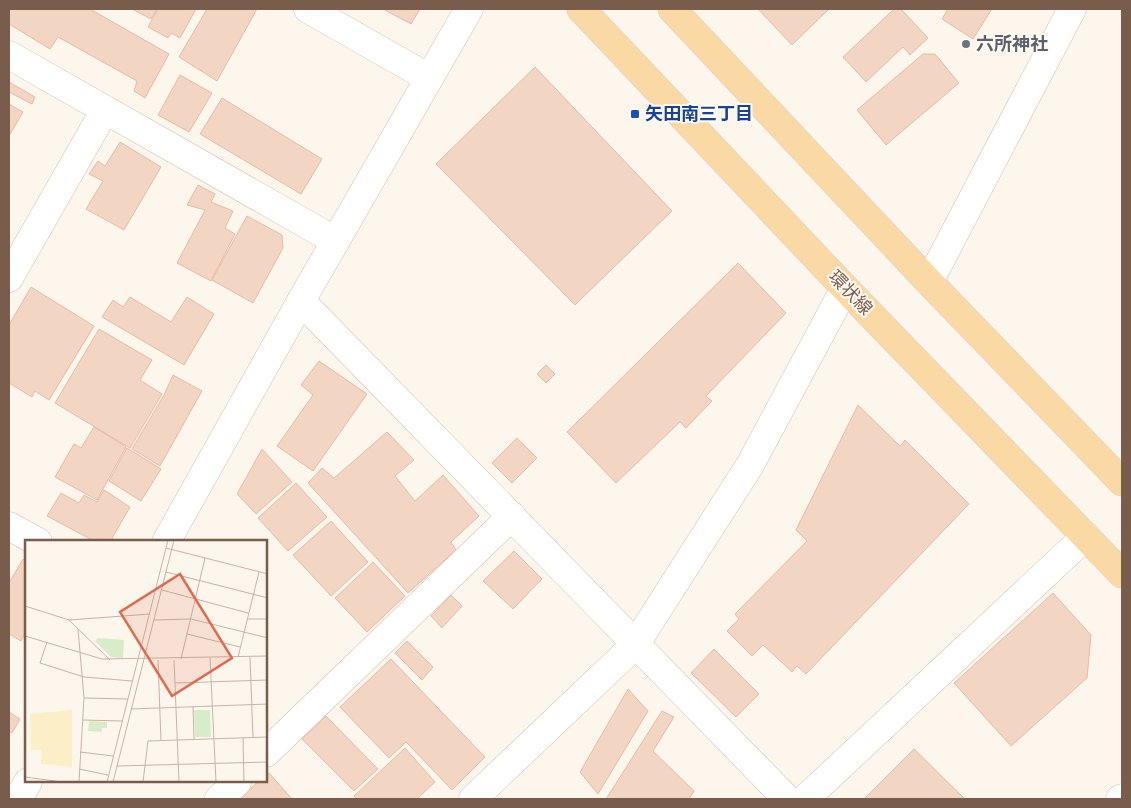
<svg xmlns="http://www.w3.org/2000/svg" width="1131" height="808" font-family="'Sofia Sans Condensed','Noto Sans JP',sans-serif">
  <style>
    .building { fill: #f3d5c3; stroke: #e6bba3 }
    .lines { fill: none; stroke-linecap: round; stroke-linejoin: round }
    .minor-casing { stroke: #d1beb0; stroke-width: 29 }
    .tertiary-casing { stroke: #d1beb0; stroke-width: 29 }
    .primary-casing { stroke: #dad1cd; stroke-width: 29 }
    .minor { stroke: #fff; stroke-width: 28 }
    .tertiary { stroke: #fff; stroke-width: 28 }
    .primary { stroke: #fbd9a5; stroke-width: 28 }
    .worship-dot { fill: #6b7280; stroke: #fffaf3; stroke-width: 2 }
    .transit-dot { fill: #1a4fb4; stroke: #fffaf3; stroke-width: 2 }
    .labels { text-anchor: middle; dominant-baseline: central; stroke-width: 4; stroke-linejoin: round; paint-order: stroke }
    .worship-label { font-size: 18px; font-weight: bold; fill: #5b616d; stroke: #fffaf3; text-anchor: start }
    .transit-label { font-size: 18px; font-weight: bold; fill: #164399; stroke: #fffaf3; text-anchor: start }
    .street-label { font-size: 18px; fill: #7a5c4d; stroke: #fffaf3 }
    .inset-road { fill: none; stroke: #c5b3a7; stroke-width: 1 }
    .view { fill: #dc6d51; fill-opacity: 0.15; stroke: #dc6d51; stroke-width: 2.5 }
    .inset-edge { fill: none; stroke: #7a5c4d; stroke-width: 2.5 }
  </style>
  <rect width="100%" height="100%" fill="#fdf6ec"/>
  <path class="building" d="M9,9H90L169,54L145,98L134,91L137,81L58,37L50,49L9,24Z
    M132,9H157L151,19Z
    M158,9H196L180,38L171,33L168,38L148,27Z
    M207,9H257L217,81L179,57Z
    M383,9H420L411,24Z
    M758,9H829L792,45Z
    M894,9H901L928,38L910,55L903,47L866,82L843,57Z
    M948,9H992L973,39L942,19Z
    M923,54H935L959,83L886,145L857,110Z
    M535,67L672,211L575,305L436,164Z
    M180,75L212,93L189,132L158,115Z
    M9,82L35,97L32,104L9,92Z
    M222,98L322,159L301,194L200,134Z
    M9,104L23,112L9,136Z
    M120,142L161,167L124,230L86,209L103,181L89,174L98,161L105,166Z
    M198,185L215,194L211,202L233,211L225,228L235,234L211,281L177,263L205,210L187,205Z
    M247,216L282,235L283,248L253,303L212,280Z
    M738,263L786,313L706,396L712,401L686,428L680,422L616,483L567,432Z
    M31,287L94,326L49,400L35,391L32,397L9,383V325Z
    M130,297L171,322L187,297L214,314L184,365L102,317L113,300L123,307Z
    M99,329L152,360L140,380L162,394L130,448L55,403Z
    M319,361L367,394L313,471L277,446L313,395L301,385Z
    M546,365L555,374L546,383L537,374Z
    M173,375L202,391L160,466L132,449L164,395Z
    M858,405L900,446L905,440L969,504L806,674L797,666L792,672L763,645L752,656L727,631L739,619L735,614L807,541L796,530Z
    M94,427L126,447L97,500L55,477L74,444L81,448Z
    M387,432L414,460L395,476L415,501L443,475L479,516L451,542L456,550L408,593L308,483L322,468L334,478Z
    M517,438L537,458L512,483L492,463Z
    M127,448L161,469L141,501L109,481Z
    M262,449L292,482L256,514L237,494Z
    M296,483L327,517L288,551L258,518Z
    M104,490L130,507L110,542H96L47,516L61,493L79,503L84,495L97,502Z
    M331,521L368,562L331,596L293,555Z
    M514,551L542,579L513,609L483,581Z
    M23,559L26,561V631L21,641L9,634V583Z
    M373,562L405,596L367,632L335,598Z
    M1053,593L1091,635L1087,678L1011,746L954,683Z
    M451,595L462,606L442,628L431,616Z
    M407,641L433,667L422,680L395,653Z
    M714,649L759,694L736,717L691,673Z
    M391,659L485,757L452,790L406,742L389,758L340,707Z
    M628,689L648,711L598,794L580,772Z
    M662,711L674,717L653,751L694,791L689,799H606Z
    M9,712L20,719L12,733L9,731Z
    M326,716L378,769L354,791L302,739Z
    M405,748L435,782L417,799H356L354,796Z
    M914,749L965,799H864Z
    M269,773L292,799H242L240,797L258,782H266V775Z"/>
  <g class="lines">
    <defs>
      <path id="minor" d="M308,9L429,78
        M9,55L336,241
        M9,278L105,110
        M301,301L787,799
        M9,526L38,542
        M266,753L512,516
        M219,799L237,782
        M473,799L635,645L750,465L845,288
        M805,799L1086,536
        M1120,799L1122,798"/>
      <path id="tertiary" d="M929,282L1072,9
        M166,542L301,301L469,9
        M18,799L28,782"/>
      <path id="primary" d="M581,9L845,288L1122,574
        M672,9L929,282L1122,482"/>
    </defs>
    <use href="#minor" class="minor-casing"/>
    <use href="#tertiary" class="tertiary-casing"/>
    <use href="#primary" class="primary-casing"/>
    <use href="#minor" class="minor"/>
    <use href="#tertiary" class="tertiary"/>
    <use href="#primary" class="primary"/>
  </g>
  <circle class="worship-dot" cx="966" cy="44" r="5"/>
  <rect class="transit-dot" x="630" y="109" width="10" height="10" rx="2.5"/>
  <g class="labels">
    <g class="worship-label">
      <text x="976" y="44">六所神社</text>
    </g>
    <g class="transit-label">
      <text x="645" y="114">矢田南三丁目</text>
    </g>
    <g class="street-label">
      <text transform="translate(850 293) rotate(46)">環状線</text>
    </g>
  </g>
  <g transform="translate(25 540)">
    <rect width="242" height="242" fill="#fdf6ec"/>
    <path d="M73,98L99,100L98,118L86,117L70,101ZM169,170H185L186,197H170ZM64,181L82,182V188H77V192L63,191Z" fill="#d8ecc9"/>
    <path d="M47,170V227L16,224V210H6L5,174Z" fill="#fcefc7"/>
    <path class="inset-road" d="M141,8L243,34M141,32L243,58M137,50L223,73M0,66L44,80L125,74M222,79H243M44,80L85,120M129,80L166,79L243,98M53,89L59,158L54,242M162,94L215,107M0,96L77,119L243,116M22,102L15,123L59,137L107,141M213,117L234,32M225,117L228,198M185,118L191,242M156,119L180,18M133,120L136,201M149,120L154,242M150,143L243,140M59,158L103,159M168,167L169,199M106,169L243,164M58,180L97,181M218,198L219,242M55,212L88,216M92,226L243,222M54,229L83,235M0,237L37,242M82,242L143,0M88,242L149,0M118,242L123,201L243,197"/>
    <path class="view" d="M155,34L207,118L147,156L95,72Z"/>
    <rect width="242" height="242" class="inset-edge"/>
  </g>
  <rect width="1131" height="808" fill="none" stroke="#7a5c4d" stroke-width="20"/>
</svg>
